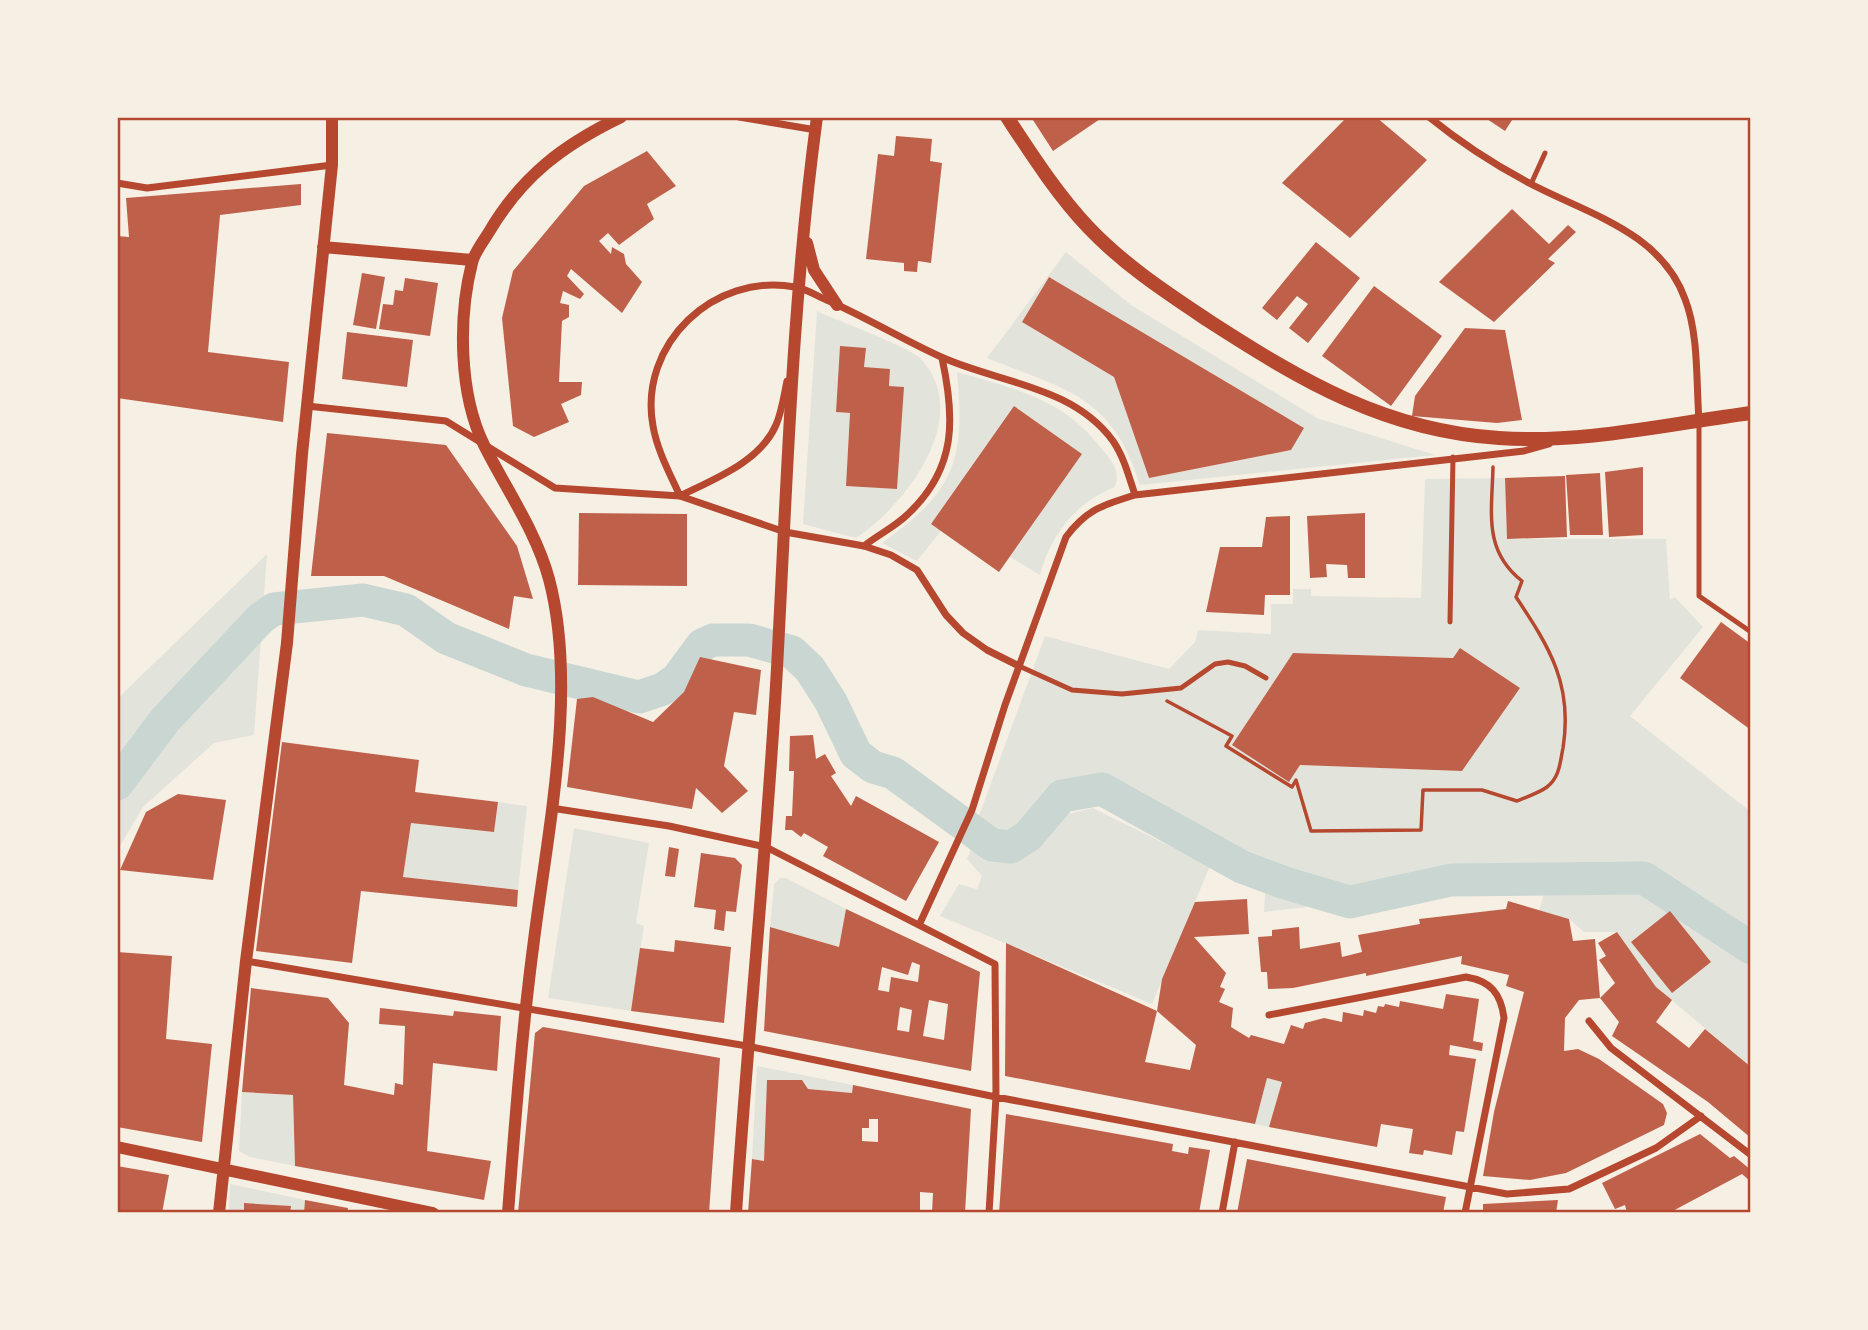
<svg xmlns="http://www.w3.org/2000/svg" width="1868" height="1330" font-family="Barlow,sans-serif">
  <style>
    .green { fill: #e2e4dc; fill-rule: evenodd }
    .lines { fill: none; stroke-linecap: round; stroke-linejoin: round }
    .river { stroke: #c9d6d2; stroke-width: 33 }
    .building { fill: #bf614a; fill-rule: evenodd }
    .path { stroke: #b5482f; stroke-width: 3.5 }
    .service { stroke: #b5482f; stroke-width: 5 }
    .minor { stroke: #b5482f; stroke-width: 7 }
    .tertiary { stroke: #b5482f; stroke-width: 12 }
    .secondary { stroke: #b5482f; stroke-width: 14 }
    .neatline { fill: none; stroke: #b5482f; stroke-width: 2.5 }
  </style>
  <rect width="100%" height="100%" fill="#f6efe4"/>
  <path class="green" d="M1066,252L1131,305L1317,418L1435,455L1140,485C1112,395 1066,390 987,358ZM1049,277L1303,427L1291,450L1149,478L1114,377L1022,322Z
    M817,311C836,320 909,347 920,358C975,415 906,505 856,538L803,524ZM840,347L865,348L864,367L890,369L889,386L904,387L897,489L846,485L850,413L836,412Z
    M957,372C1015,389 1063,398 1102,449C1112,462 1121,470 1115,487C1075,503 1051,534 1040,575L1010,557L1082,454L1014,406L931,524L941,531L917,561L882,543C956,490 965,460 957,372Z
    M1505,478L1507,539H1666L1670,600L1675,597L1703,627L1630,716L1751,812V1067L1656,987L1617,932H1584L1569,919L1539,911L1544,893L1636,889L1748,958L1745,947L1644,878L1451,880L1350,902L1264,912L1266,876L1242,867L1102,789L1062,796L1013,840L1005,835L996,838L976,824L1045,636L1169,669L1195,642L1198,630L1271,634V604H1293V589H1311V596L1421,598L1425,479ZM1460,649L1520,688L1462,771L1300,765L1289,781L1232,745L1293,653L1453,658Z
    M267,554L254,735L214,743L143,807L117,851V699Z
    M498,802L527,806L518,890L403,877L411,823L494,832Z
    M1093,808L1210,866L1152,1004L940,916L959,884L977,889L982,876L967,859L973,844L1001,858L1035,844L1054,817Z
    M574,828L649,843L636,923L644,926L631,1011L548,998Z
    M780,878H786L846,909L839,947L770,927L774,884Z
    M757,1066L853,1085L852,1093L808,1089L801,1080L764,1161L752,1159Z
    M1267,1078L1282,1082L1269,1127L1255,1124Z
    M242,1092L293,1095L295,1166L250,1157L239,1151Z
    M230,1184L305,1200L304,1213H290V1206L245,1203L244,1213H229Z"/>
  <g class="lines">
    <path class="river" d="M117,784L165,720L261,618L274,609L363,600L406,610L446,638L526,670L639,697L663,689L677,679L702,645L713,640H749L792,652L810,669L831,702L856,754L873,767L893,773L992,845L1011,847L1028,836L1062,796L1102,789L1242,867L1285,883L1350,902L1451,880L1644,878L1751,948"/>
  </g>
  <path class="building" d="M1031,117H1103L1053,151Z
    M1347,117H1376L1427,160L1350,238L1282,183Z
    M1484,117H1514L1505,131Z
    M896,136L932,139L930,161L942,163L931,263L918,261L917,272L904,271V263L866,259L878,154L894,156Z
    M647,151L676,186L647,204L654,219L619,245L608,233L599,241L611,254L612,247L624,254L626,264L642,282L622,313L571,269L567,276L584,294L580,299L563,291L560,303L569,305V317L562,321L559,382H582L581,395L561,404L569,422L534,437L513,426L502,318L513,271L584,186Z
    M301,184V205L220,215L208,352L289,362L283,422L117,398V236L129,237L126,198Z
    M1512,209L1549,244L1568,225L1576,232L1548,259L1555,263L1494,322L1439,282Z
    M1316,242L1360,278L1308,343L1289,328L1308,304L1297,296L1277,320L1262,308Z
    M362,273L385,277L376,329L353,325Z
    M1049,277L1304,428L1291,450L1149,478L1114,377L1022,322Z
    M405,278L438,283L430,336L379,329L383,304L393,305L395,290L403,291Z
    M1374,286L1442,336L1391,406L1322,356Z
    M1465,328L1505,330L1522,420L1497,423L1412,416L1415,396Z
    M347,332L413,340L407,387L342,379Z
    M840,346L866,348L864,367L890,369L889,386L904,387L897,489L846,486L850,413L836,412Z
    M1014,406L1082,454L999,572L931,524Z
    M327,433L446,445L517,546L533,599L514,596L509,629L384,576H311Z
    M1643,467V535L1609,537L1605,472Z
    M1600,473L1603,535H1570L1566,475Z
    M1565,476L1567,537L1507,539L1505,478Z
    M579,513L687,514V586L578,585Z
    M1365,513V578H1348L1347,565L1326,564L1327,577L1310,578L1307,516Z
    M1290,516V595H1265L1264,615L1206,612L1220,547H1262L1266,517Z
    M1721,622L1751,644V730L1680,678Z
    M1460,648L1520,688L1462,771L1300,765L1289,782L1232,745L1293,653L1453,658Z
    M700,657L761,670L756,715L734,712L724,766L748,791L722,813L696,788L692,809L567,787L577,699L593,697L653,722L684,692Z
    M813,735L816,759L825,754L836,773L831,776L851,806L856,796L939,842L906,901L823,856L828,847L804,833L801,837L792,830H785L786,816H792L794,771H789L790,736Z
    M282,742L419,760L415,792L498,802L494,832L411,823L403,877L518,890L517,907L361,891L352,963L256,951Z
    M178,794L226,800L213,880L120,870L146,812Z
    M669,847L679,849L675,877L665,876Z
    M701,853L735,858L742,865L736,912L726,911L724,931L714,929L716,910L694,907Z
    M1247,899L1249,934L1194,937L1226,973L1220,987L1225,989L1219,1002L1233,1008L1231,1027L1249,1038L1251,1035L1284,1044L1291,1025L1303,1029L1305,1023L1324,1018L1342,1022L1343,1012L1363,1016L1364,1010L1376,1013L1378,1006L1384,1007L1385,1004L1399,1007L1400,1001L1443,1009L1446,994L1479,999L1473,1041L1483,1043L1482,1051L1450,1045L1449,1055L1476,1059L1464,1132L1456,1131L1452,1155L1424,1150L1423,1155L1409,1153L1413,1129L1381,1124L1377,1147L1269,1127L1282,1082L1267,1078L1255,1124L1005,1076L1006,943L1157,1011L1162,979L1195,902ZM1157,1011L1196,1045L1190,1070L1145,1062Z
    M1508,901L1569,919L1573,941L1595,939L1600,998L1579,1000L1565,1018L1564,1051L1578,1049L1599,1059L1663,1104L1667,1113L1664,1125L1566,1173L1530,1180L1483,1176L1494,1112L1524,992L1506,986L1509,975L1461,964L1462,956L1366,976V973L1293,988L1268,989L1267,972H1261L1258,937L1272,936V930L1299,927L1300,949L1340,942L1342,957L1362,952L1358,935L1420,924L1419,919L1506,909Z
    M846,909L980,972L971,1071L764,1031L770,927L839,947ZM912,962L920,965L918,982L891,977L889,992L878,990L882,967L908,975ZM929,1000L948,1004L944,1040L923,1036ZM900,1007L912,1010L909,1032L897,1030Z
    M1670,911L1711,962L1672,993L1631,942Z
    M1617,932L1656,987L1672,1000L1656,1022L1689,1048L1705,1029L1751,1067V1138L1708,1102L1612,1036L1619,1022L1600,998L1615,983L1599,960L1606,956L1598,943Z
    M675,940L731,947L724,1023L631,1011L640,948L674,952Z
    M117,952L172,956L166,1039L212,1044L202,1142L117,1127Z
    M251,988L328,998L349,1023L344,1085L394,1095L395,1083L403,1085L405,1026L379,1024L380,1008L453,1016L454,1011L501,1016L497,1071L433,1063L427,1151L491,1161L484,1200L295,1166L293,1095L242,1092Z
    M543,1027L720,1058L709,1213H518L535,1033Z
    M767,1080H802L808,1089L852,1093L853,1085L971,1109L965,1213H932L933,1193L920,1192V1213H748L752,1159L764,1161ZM869,1119H878V1142L862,1141V1128H869Z
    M1006,1114L1173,1144L1172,1151L1188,1154L1189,1147L1210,1150L1199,1213H999Z
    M1700,1134L1730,1158L1734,1156L1751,1170V1182L1742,1174L1669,1213H1627L1625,1205L1615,1209L1602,1183Z
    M1247,1159L1446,1197L1443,1213H1237Z
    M117,1166L169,1175L162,1213H117Z
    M305,1200L348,1208L347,1213H304Z
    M1558,1200L1556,1213H1483V1204Z
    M244,1203L291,1206L290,1213H244Z"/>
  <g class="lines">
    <path class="path" d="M1167,701L1232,736L1226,746L1292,787L1296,780L1311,831L1421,830L1423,790H1482L1517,801C1526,797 1539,793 1547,787C1560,777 1560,762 1563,748C1573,685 1550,648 1516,597L1522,581C1483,550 1492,513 1493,467"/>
    <path class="service" d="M1531,184L1545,153
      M1699,421V596L1751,632
      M1450,622L1453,457
      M1019,666L1072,690L1122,694L1181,688L1215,664L1228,662L1245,666L1266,678"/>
    <path class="minor" d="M739,117L816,130
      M1429,117C1461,143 1495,165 1531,184C1588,214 1661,232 1685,299C1699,335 1696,382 1699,420
      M117,183L147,188L332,165
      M307,406L446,421L555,488L680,496L785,532L864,546L891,555L917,570L946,615L963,633L987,650L1019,666
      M680,496C670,474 657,450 653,426C638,344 714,272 795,287C807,289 819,297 829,301C867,318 902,339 939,356C997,383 1072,385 1113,441C1124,457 1129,477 1135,495L1524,451L1549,444
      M680,496C714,479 760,462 776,425C782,411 784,395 787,381
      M864,546C878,535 896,526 908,514C957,468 955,418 942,358
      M551,808L669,826L766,847L995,964L996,1097L989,1213
      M920,923L972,810L1005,705L1066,537C1087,509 1103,505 1135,495
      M246,961L747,1046L996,1097L1507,1194L1569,1189L1656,1148L1701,1116
      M1269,1015L1466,977C1491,981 1501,994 1504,1018L1465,1213
      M1589,1021L1611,1048L1751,1155
      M1222,1213L1235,1142"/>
    <path class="tertiary" d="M807,243L814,270L837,305
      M323,247L472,260
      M117,1147L433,1213
      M219,1213L246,961L287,643L302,454L332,165V117
      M508,1213C515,1122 522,1030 534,940C548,829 578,688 549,579C536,531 506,489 484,445C459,394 458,318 472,263C474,253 483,242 489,232C522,176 563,145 621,117
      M736,1213C748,1031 767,850 777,668C787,484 792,300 817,117"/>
    <path class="secondary" d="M1007,117C1032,155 1057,194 1088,227C1124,265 1167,293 1209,321C1302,381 1386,431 1499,438C1583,444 1668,424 1751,413"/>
  </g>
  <rect width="1868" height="1330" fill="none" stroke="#f6efe4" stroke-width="238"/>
  <rect x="119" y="119" width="1630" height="1092" class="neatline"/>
</svg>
